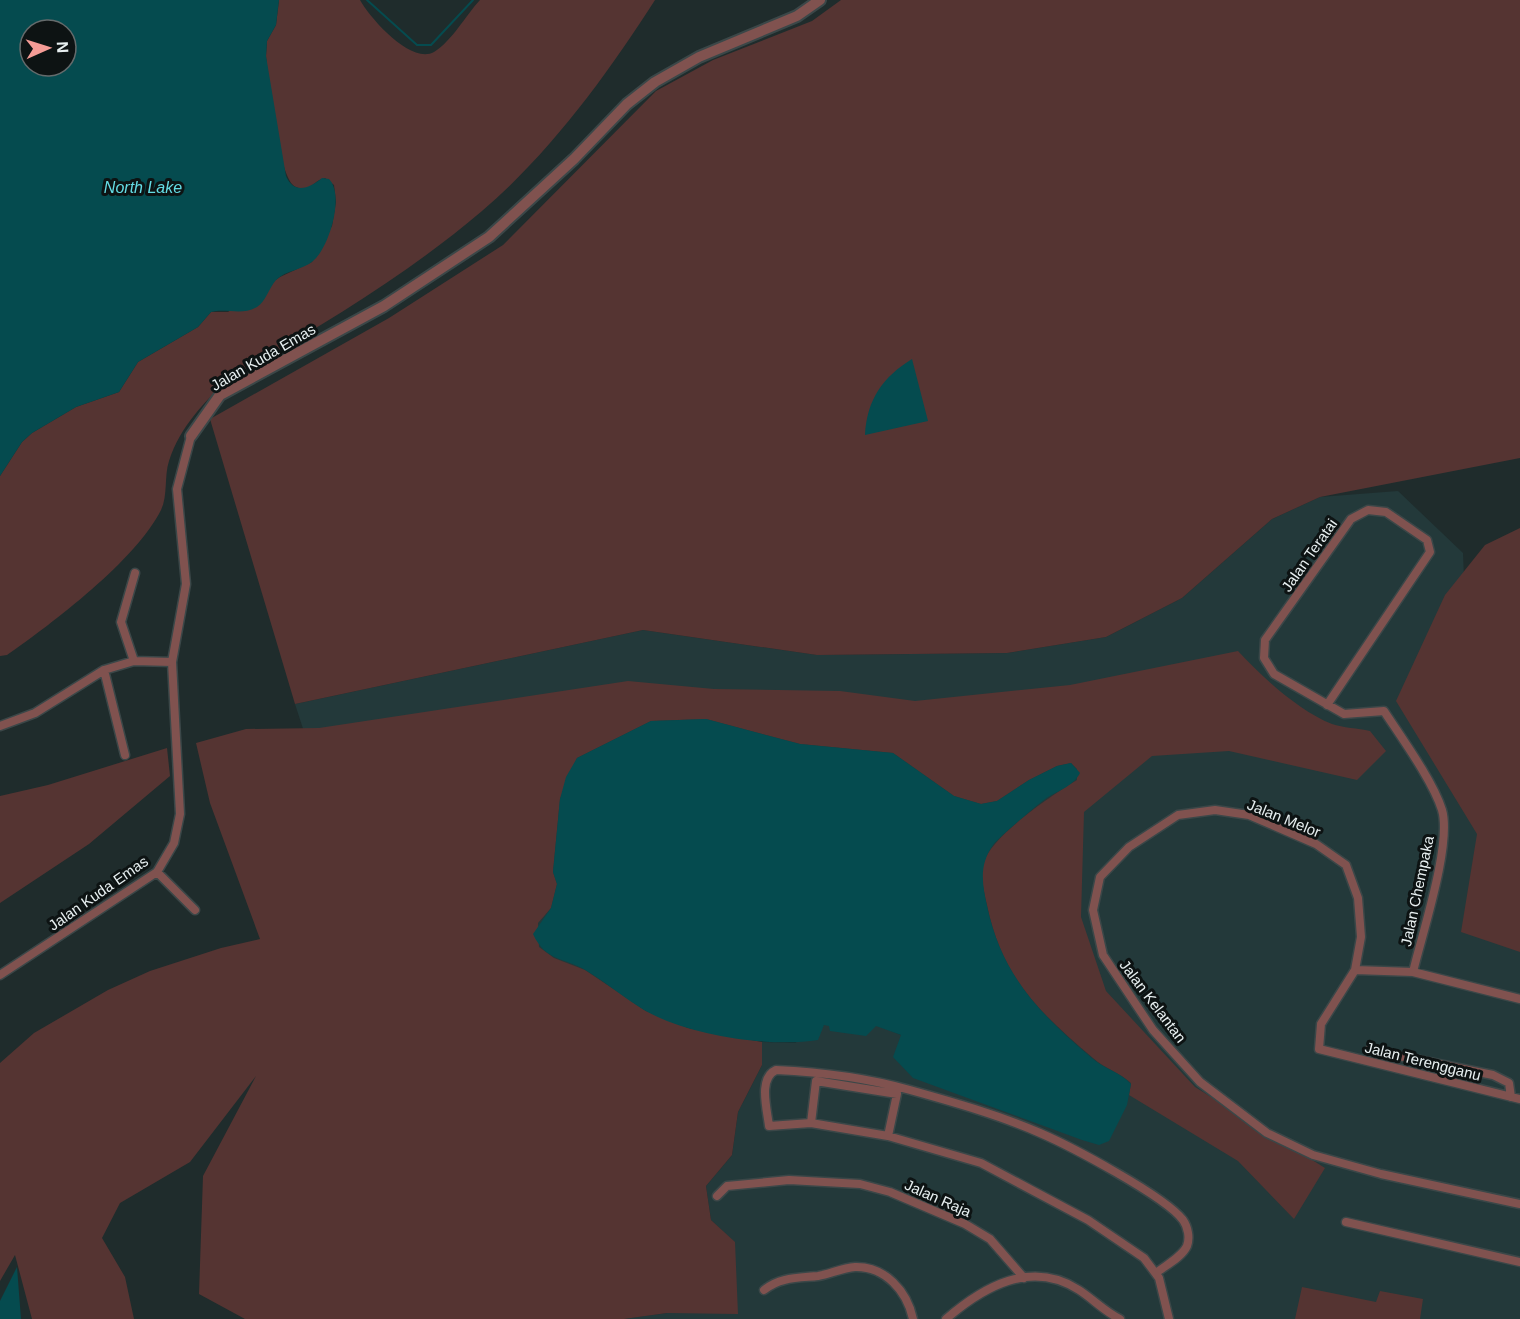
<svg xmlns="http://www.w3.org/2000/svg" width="1520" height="1319" font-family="Helvetica,sans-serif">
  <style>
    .built { fill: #23393a }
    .green { fill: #553432 }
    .water { fill: #054b4f; fill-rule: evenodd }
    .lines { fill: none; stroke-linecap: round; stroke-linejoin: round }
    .stream { stroke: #054b4f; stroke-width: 2 }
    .minor-casing { stroke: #3b4748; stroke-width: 11 }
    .tertiary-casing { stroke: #3b4748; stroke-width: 14 }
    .minor { stroke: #80524f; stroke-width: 8 }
    .tertiary { stroke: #80524f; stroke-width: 10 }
    .labels { text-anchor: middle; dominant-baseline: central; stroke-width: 6; stroke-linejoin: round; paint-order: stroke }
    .street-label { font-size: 15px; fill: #e8f0f1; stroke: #0d1313 }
    .water-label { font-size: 16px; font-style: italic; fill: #64dce4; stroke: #0d1313 }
  </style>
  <rect width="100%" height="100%" fill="#1f2c2c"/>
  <path class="built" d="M1398,491L1463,553L1470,731L1520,838V1319H623L667,1313L735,1243L711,1220L706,1186L732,1155L738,1112L762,1065V1042L795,1043L824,1025H876L901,1035L1060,1028L384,978L295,704L643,630L817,655L1007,653L1106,637L1182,598L1272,519L1320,497Z"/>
  <path class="green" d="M279,0H360C370,18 411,65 434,52C452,41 466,15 480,0H655C607,75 550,153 482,211C407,275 318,328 232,377C205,400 180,427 169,461C164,476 168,496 161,510C136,560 53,623 7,655L0,656V476L22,442L32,433L76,407L119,392L138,362L198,327L211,312H228L280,277L312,262L332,226L336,202L334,185L325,178C314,180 310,193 296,187C278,180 268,77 266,56L267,41L276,25Z
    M841,0H1520V458L1320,497L1272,519L1182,598L1106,637L1007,653L817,655L643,630L295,704L210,419L389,318L503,245L656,91L713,60L812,21Z
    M1520,528V952L1461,932L1477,834L1396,701L1445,595L1485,545Z
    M1238,651C1262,677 1299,711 1332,724C1343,728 1358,728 1370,731L1386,751L1357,780L1229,751L1152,756L1084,812L1081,917L1106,991L1195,1087L1325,1168L1294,1219L1238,1161L1129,1095L1131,1083C1119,1072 1105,1069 1093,1058C1039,1012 1002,978 987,905C984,892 980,878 983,864C991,836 1052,795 1077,780V769L1071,763L1057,766L1029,780L997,801L981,804L954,796L893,753L800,744L706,719L651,721L577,758L560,799L553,872L557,884L551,908L538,923L539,947L554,958L585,970L646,1011L688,1028L762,1042V1065L738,1112L732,1155L706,1186L711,1220L735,1242L738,1314L667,1313L624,1319H245L199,1294L203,1176L256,1076L190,1162L120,1203L102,1238L125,1277L134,1319H32L15,1255L0,1281V1063L34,1033L108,990L150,971L221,948L260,939L210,803L196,743L246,729L319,728L628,681L714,689L840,691L915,701L1070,685Z
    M167,748L170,776L89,844L0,903V796L48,785Z
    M1302,1287L1376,1302L1380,1291L1423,1299L1420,1319H1295Z"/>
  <path class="water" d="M0,0H279L276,25L267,41L266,56L286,176C294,195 310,188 322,178L329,179C345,195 329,248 313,261C303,270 286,270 276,280C269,288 266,301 257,307C242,316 226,308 211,312L198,327L138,362L119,392L76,407L32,433L22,442L0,476ZM30,30H66V66H30Z
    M912,359L928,421L865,435C867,399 883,377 912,359Z
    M706,719L800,744L893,753L954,796L981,804L997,801L1029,780L1057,766L1071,763L1080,773C1073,787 1056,791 1044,800C1036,806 998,838 993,845C979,865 982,883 987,906C1002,976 1040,1014 1093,1059C1105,1069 1120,1072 1131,1084L1127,1105L1109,1141L1099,1145L1082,1140L913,1078L893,1057L901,1035L876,1026L866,1036L830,1031L829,1026L824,1025L818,1040C769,1048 687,1035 644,1010C624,998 607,983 587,971C564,957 546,962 533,934L551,908L557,884L553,872L560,799L566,777L577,758L651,721Z
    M17,1267L21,1319H0V1301Z"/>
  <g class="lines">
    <path class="stream" d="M367,0L417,45H431L473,0"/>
    <defs>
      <path id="minor" d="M134,661L121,622L135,573
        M104,670L125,755
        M1327,705L1430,552L1427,540L1386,512L1368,510L1351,519L1265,640L1264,658L1274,674L1344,714L1384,711C1401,737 1433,781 1442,810C1452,844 1422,934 1413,972
        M0,726L35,713L104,670L134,661L172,662
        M157,872L195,910
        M1355,970L1413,972L1520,999
        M0,975L157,872L174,843L180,814L172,662L186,584L177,489L191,436
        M1369,1050L1493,1075L1509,1083L1511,1097
        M1520,1099L1319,1049L1321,1024L1355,970L1361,937L1358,898L1346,865L1316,844L1249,815L1215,810L1178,815L1129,847L1100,877L1093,910L1103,955L1153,1030L1200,1082L1267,1133L1313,1155L1381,1174L1520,1204
        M811,1123L816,1081L897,1094L888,1136
        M717,1196L727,1186L789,1180L860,1184L890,1192L965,1224L990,1239L1024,1278
        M1346,1222L1520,1262
        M1156,1273C1166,1265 1182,1257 1187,1246C1190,1238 1188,1227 1183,1220C1165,1196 1070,1146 1040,1133C999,1115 953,1102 910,1090C867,1078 821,1072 776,1070C758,1078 767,1109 769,1126L811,1123L888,1136L981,1163L1088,1220L1144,1258L1159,1278L1169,1319
        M764,1290C780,1277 798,1278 818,1276C830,1274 842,1268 855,1267C885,1266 907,1291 913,1319
        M946,1319C983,1287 1031,1259 1079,1290C1093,1299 1105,1312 1120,1319"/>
      <path id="tertiary" d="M191,436L220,395L384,306L489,237L574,159L627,104L655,82L699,57L797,16L820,0"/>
    </defs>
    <use href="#minor" class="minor-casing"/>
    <use href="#tertiary" class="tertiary-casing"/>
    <use href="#minor" class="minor"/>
    <use href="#tertiary" class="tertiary"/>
  </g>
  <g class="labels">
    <g class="street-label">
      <text transform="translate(263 357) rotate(-30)">Jalan Kuda Emas</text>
      <text transform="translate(1309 555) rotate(-55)">Jalan Teratai</text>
      <text transform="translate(1284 818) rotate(22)">Jalan Melor</text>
      <text transform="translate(1417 891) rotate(-78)">Jalan Chempaka</text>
      <text transform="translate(98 893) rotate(-35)">Jalan Kuda Emas</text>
      <text transform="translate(1153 1001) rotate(53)">Jalan Kelantan</text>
      <text transform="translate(1423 1061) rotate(14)">Jalan Terengganu</text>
      <text transform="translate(938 1198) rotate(24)">Jalan Raja</text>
    </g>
    <g class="water-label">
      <text x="143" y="187">North Lake</text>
    </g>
  </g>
  <g transform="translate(48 48) rotate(87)"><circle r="28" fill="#0d1313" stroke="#656b6c" stroke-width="1.5"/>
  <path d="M0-4.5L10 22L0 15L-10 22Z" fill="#f59c96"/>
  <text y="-9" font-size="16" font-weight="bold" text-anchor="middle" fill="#e8f0f1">N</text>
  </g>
</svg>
